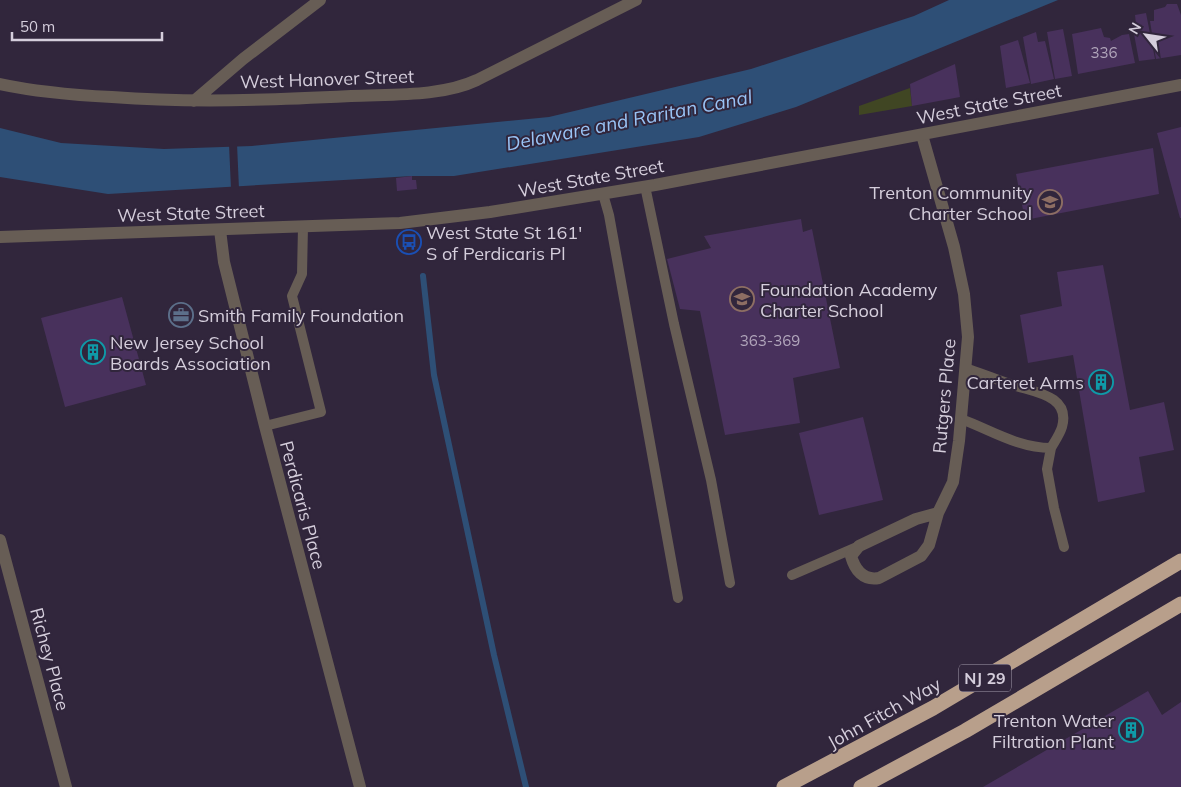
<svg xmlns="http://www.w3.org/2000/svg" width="1181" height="787" font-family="Mulish,sans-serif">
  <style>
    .green { fill: #404623 }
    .water { fill: #2e4f76 }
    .pier { fill: #31263c }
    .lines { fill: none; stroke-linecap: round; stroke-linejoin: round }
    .stream { stroke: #2e4f76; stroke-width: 6 }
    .building { fill: #48315c }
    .service { stroke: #675d55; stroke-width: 10 }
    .minor { stroke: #675d55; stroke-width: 12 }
    .tertiary { stroke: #675d55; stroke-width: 12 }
    .motorway { stroke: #b89f8b; stroke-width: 15 }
    .labels { text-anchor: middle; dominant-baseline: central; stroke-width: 4; stroke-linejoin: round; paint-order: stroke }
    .number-label { font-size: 15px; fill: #b2a7bc }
    .shield { fill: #31263c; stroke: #a49cac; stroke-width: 1 }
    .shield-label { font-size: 16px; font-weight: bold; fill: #d5cedc }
    .street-label { font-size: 18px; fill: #d5cedc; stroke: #31263c }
    .poi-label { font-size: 18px; fill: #d5cedc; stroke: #31263c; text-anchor: start }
    .water-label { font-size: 19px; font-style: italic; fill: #99c3f5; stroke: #31263c }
  </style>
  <rect width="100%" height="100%" fill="#31263c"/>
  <path class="green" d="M910,88L912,106L859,115V106Z"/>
  <path class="water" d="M949,0H1058L796,107L699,137L454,176H412L108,194L0,177V128L61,143L164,149L252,146L549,117L751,69L914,16Z"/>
  <path class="pier" d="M229,144H237L239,189H231Z"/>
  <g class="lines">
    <path class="stream" d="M423,276L434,375L494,655L526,787"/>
  </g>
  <path class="building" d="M1167,4H1177L1181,15V55L1156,59L1150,21H1154V10L1165,7Z
    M1146,13L1155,59L1139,61L1134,34L1137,33L1135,15Z
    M1101,28L1104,37L1110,38L1111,41L1122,35L1129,34L1135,63L1078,74L1072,34Z
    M1063,29L1072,76L1055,79L1047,32Z
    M1036,32L1038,42L1045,41L1054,79L1031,84L1023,37Z
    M1018,40L1030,83L1006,88L1000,46Z
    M955,64L960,97L912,106L910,84Z
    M1181,127V218H1180L1157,133Z
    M1153,148L1159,194L1025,220L1016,174Z
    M412,176V180H416L417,189L397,191L396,178Z
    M801,219L803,232L812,229L840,368L793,378L800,423L725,435L700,311L680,309L667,259L711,248L704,236Z
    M1103,265L1130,410L1164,402L1174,450L1139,457L1145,492L1098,502L1073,355L1028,363L1020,315L1062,306L1057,272Z
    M122,297L146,385L65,407L41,318Z
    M863,417L883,500L819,515L799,433Z
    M1148,691L1162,715L1181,702V787H983Z"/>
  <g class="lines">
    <path class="service" d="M645,186L674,324L711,480L730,583
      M603,194L609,215L678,598
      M961,419C991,430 1018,448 1051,448C1055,441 1060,434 1062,427C1071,395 1033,392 1013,385C997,380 981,373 965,368
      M265,426L321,412L292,296L302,274L303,227
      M1051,448L1047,469L1054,508L1064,547
      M792,575L859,546"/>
    <path class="minor" d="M0,84C37,92 74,95 112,97C192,103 271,100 351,96C391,94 441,97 477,80L636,0
      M194,101L243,59L320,0
      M922,135L954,247L964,294L968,337L959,441L953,482L938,513
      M220,230L224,262L265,426L360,787
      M938,513L929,545L921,556L879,578C863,581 855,570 851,556L859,546L916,519Z
      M0,540L66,787"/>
    <path class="tertiary" d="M0,237L400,223L490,212L655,185L1181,85"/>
    <path class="motorway" d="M784,787L933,708L1181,561
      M861,787L965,731L1181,604"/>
  </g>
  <defs>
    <symbol id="school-ring" viewBox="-11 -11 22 22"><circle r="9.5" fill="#31263c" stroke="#8d6e63" stroke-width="1.5"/><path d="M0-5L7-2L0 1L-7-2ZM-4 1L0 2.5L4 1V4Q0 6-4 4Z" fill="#8d6e63"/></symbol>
    <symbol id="bus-ring" viewBox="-11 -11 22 22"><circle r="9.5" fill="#31263c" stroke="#1a4fb4" stroke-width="1.5"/><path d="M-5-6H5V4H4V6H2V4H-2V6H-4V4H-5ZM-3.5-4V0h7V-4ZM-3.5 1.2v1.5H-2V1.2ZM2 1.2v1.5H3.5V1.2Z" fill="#1a4fb4"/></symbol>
    <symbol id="office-ring" viewBox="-11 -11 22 22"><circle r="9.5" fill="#31263c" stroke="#5c6f8a" stroke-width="1.5"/><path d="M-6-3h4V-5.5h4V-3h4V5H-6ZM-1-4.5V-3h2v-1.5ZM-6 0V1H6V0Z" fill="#5c6f8a"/></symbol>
    <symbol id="building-ring" viewBox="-11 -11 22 22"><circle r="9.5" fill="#31263c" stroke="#0f9aa8" stroke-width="1.5"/><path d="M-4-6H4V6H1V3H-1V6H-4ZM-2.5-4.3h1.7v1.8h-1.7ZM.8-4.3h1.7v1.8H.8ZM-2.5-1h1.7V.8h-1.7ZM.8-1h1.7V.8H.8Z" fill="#0f9aa8"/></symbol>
  </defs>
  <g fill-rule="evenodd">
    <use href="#school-ring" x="1036" y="188" width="28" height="28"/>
    <use href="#bus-ring" x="395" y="228" width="28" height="28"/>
    <use href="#school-ring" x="728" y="285" width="28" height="28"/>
    <use href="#office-ring" x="167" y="301" width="28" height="28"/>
    <use href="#building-ring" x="79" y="338" width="28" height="28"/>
    <use href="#building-ring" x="1087" y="368" width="28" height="28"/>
    <use href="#building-ring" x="1117" y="716" width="28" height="28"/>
  </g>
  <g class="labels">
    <g class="number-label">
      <text x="1104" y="52">336</text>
      <text x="770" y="340">363-369</text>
    </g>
    <rect class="shield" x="959" y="664.5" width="52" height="27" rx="4"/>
    <g class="shield-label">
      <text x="985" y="678">NJ 29</text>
    </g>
    <g class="street-label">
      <text transform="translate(327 79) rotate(-2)">West Hanover Street</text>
      <text transform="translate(989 104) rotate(-11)">West State Street</text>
      <text transform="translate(591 178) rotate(-10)">West State Street</text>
      <text transform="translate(191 213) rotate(-2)">West State Street</text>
      <text transform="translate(944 396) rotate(-85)">Rutgers Place</text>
      <text transform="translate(303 505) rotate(75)">Perdicaris Place</text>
      <text transform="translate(50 659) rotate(75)">Richey Place</text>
      <text transform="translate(884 713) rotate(-29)">John Fitch Way</text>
    </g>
    <g class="poi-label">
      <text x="1032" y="192" text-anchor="end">Trenton Community<tspan x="1032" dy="21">Charter School</tspan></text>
      <text x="426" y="232">West State St 161'<tspan x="426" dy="21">S of Perdicaris Pl</tspan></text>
      <text x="760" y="289">Foundation Academy<tspan x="760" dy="21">Charter School</tspan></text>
      <text x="198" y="315">Smith Family Foundation</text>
      <text x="110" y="342">New Jersey School<tspan x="110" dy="21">Boards Association</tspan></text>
      <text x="1084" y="382" text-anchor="end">Carteret Arms</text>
      <text x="1114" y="720" text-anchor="end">Trenton Water<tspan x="1114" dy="21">Filtration Plant</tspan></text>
    </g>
    <g class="water-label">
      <text transform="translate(629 120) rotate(-11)">Delaware and Raritan Canal</text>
    </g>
  </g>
  <g transform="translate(1146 35) rotate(300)" stroke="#31263c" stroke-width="4" paint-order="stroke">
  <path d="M0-4L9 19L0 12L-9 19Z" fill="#d5cedc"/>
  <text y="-8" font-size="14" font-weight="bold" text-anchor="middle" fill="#d5cedc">N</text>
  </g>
  <path d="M12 32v8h150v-8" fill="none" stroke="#d5cedc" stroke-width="2.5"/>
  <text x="20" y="32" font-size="15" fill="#d5cedc" stroke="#31263c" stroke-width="4" paint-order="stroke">50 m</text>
</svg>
